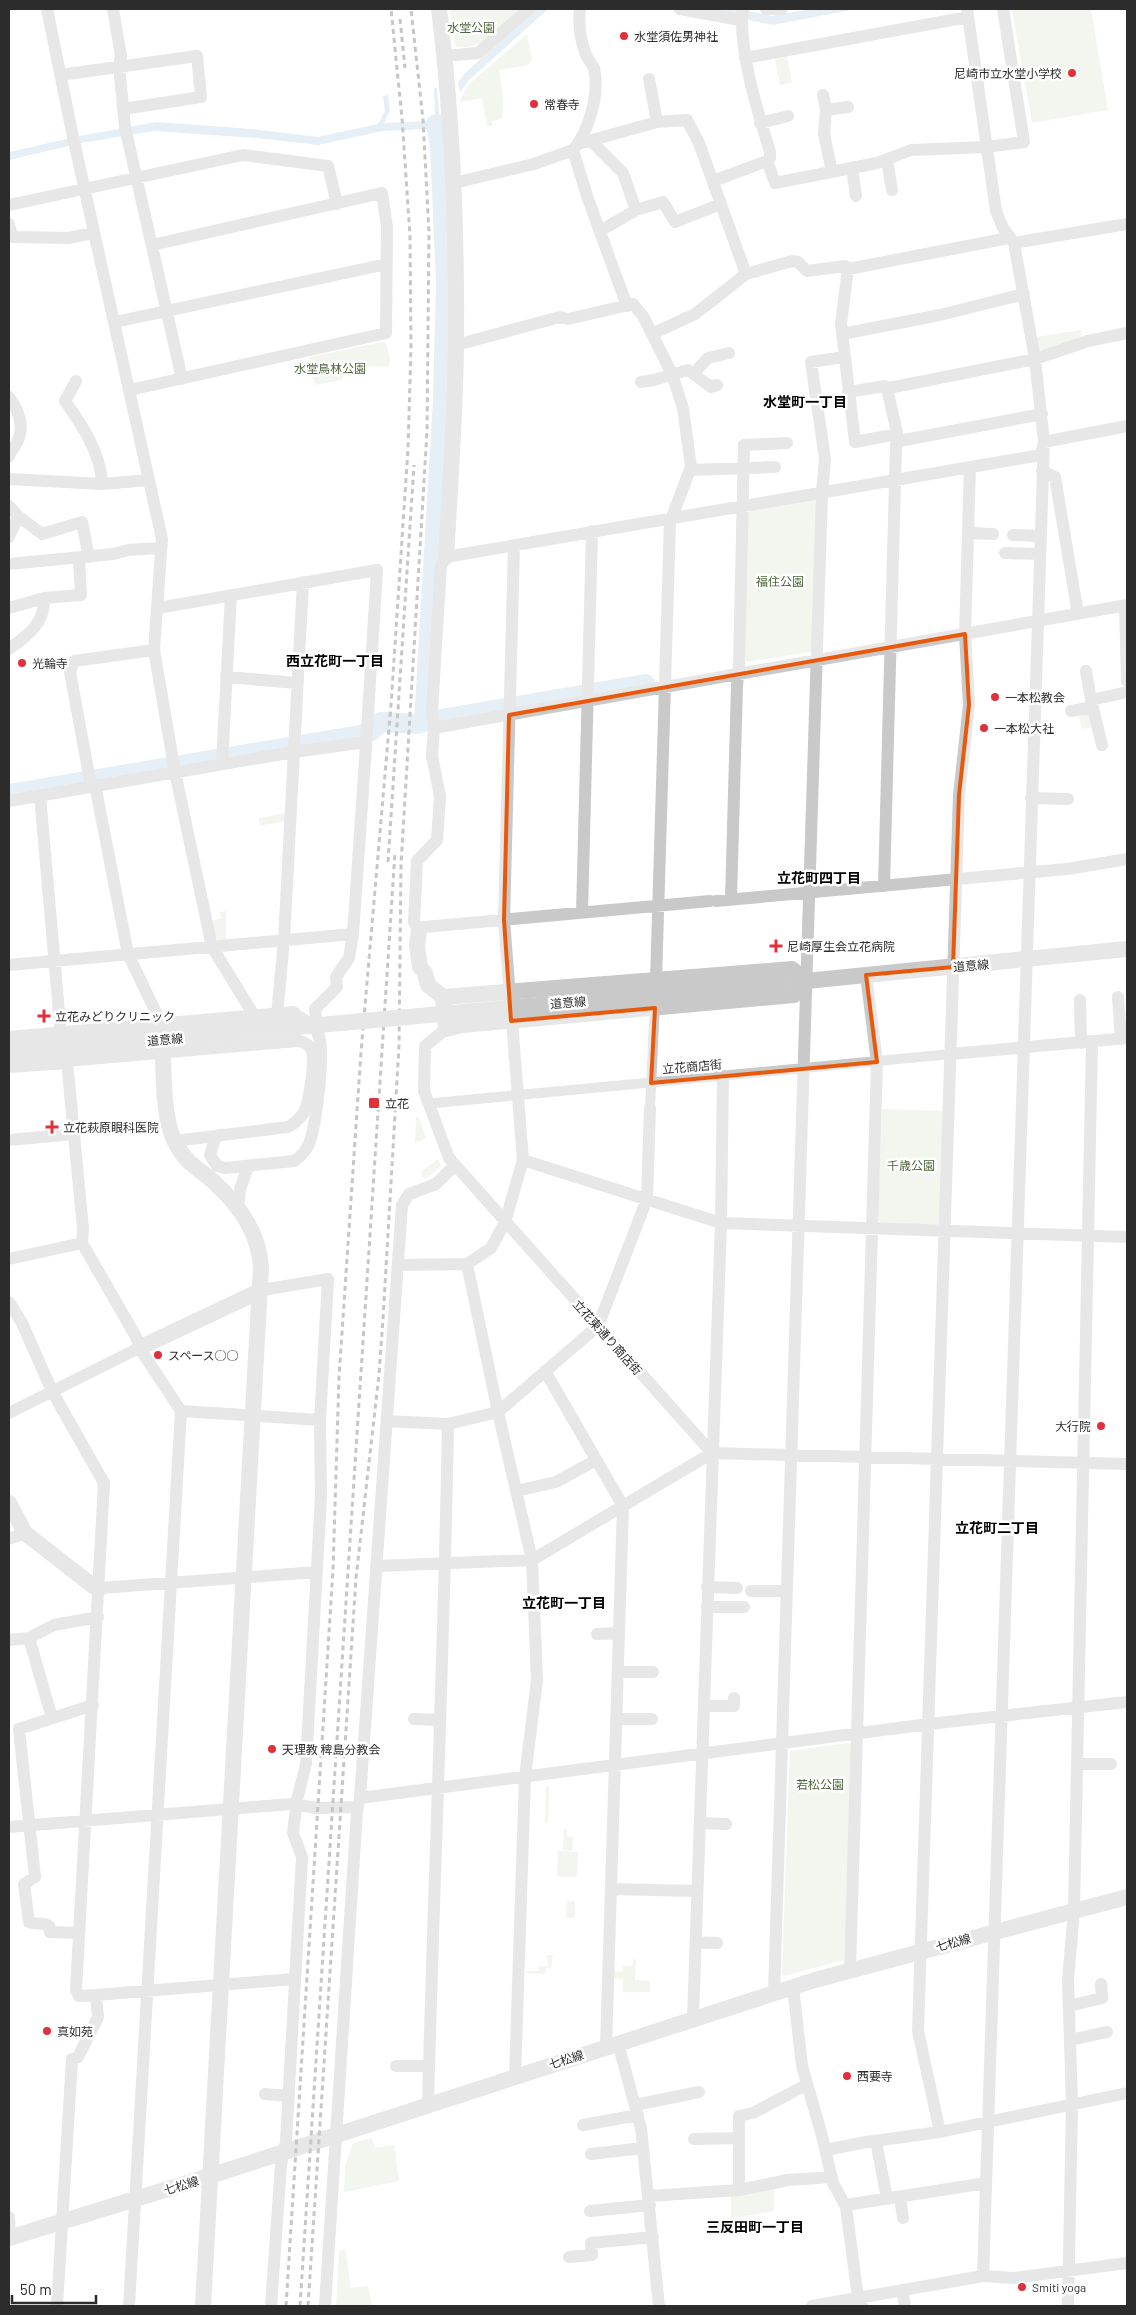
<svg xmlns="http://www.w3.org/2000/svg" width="1136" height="2315" font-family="Barlow,'Noto Sans JP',sans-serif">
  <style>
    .green { fill: #e2ead9 }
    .water { fill: #c5dbe9 }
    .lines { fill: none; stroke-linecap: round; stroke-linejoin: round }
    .river { stroke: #c5dbe9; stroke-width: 20 }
    .pedestrian { stroke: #c9c9c9; stroke-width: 10 }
    .minor { stroke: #c9c9c9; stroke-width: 12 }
    .tertiary { stroke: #c9c9c9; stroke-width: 16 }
    .rail { stroke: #818181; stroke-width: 3; stroke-dasharray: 5 4; stroke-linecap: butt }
    .tertiary-bridge { stroke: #c9c9c9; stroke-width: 16 }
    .marked { fill: none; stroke: #e8590c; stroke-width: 4; stroke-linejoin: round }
    .poi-dot { fill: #e0313b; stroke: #fff; stroke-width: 2 }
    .labels { text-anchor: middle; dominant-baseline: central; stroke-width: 5; stroke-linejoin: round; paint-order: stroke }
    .park-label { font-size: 12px; fill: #4e663b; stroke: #fff }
    .poi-label { font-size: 12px; fill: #2c2c2c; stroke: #fff; text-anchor: start }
    .street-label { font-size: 12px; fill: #2c2c2c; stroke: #fff }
    .neighbourhood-label { font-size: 14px; font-weight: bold; fill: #000; stroke: #fff }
  </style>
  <rect width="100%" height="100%" fill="#fff"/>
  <path class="green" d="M450,9H524C507,22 476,56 455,45Z
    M1012,9H1091L1108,110L1032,123Z
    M527,34L532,60L528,65L499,70L503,96L502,119L492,121V126H487L482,98L460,102V100L469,84Z
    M787,57L792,83L780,85L775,59Z
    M1081,330L1082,339L1044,352L1038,348L1037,337Z
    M383,342L386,343L390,359L389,367L347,365L342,380L315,385L309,357Z
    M813,498L817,503L813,646L810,652L747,662L744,659L747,515L750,510Z
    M1088,710L1095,727L1082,729L1078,713Z
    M285,813V821L260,826L259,818Z
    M226,911V940L219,941L215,937L212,921L221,918L220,912Z
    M882,1109L943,1111L940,1222L937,1225L882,1224L878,1220Z
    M416,1116L419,1117L426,1138L415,1143Z
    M438,1159L441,1166L428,1177L423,1178L421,1172Z
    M848,1743L852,1746L844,1960L784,1976L782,1974L790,1751Z
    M546,1787H549L548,1823H545Z
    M564,1829H567V1837H573L572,1851L563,1850Z
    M558,1851L578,1852L577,1877L557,1876Z
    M567,1901L575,1902V1918H566Z
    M547,1955H553L551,1968H545V1974L526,1973V1971H539V1966H548Z
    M633,1959H636L635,1980L650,1981V1992H623V1979L612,1978L613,1971L622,1972L623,1966H633Z
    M372,2138L375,2148L394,2145L399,2181L344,2192L345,2167L353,2143Z
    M774,2187V2211L731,2218V2196Z
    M345,2249L351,2288L368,2286L372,2306H336L339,2251Z"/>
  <path class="water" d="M536,9H548L469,80L460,93L458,82L465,73Z
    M695,9H738L772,16L810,9H856L773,25Z
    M434,88H437L442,149L438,150L436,132L428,129L383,131L318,145L256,138L154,131L81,143L9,160V152L80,136L156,122L251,129L318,137L378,124L385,111L383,96L388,95L390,111L384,123L430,121L435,117Z"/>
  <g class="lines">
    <path class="river" d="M424,722L645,684
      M9,794L360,735L371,731L381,722L417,724L424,722L443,400L446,283L440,146L436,124"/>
    <path class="pedestrian" d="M435,1103L951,1054
      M650,1108L655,1003"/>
    <path class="minor" d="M47,9L73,137L162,539L154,650L175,772L212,947L255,1017L256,1024
      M113,9L121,56L119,66L125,127L182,379
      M580,9C578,25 580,39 586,55C588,60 592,63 594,68C600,93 589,131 573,150L587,196L627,306
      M680,9L740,20
      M766,9H782
      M967,9L996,211L1003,228L1014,243L1035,359L1044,442L983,2276
      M444,56L478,53L529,9
      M745,58L968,17
      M60,75L197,56L201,97L123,109
      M649,79L657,122
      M823,95L826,110L824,134L832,172
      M826,110L848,107
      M760,123L788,116
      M590,140L623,173L636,210
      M578,144L657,122L687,120L699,143L746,274
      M767,161L775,183L877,163L911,150L987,147L1024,142L1003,9
      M887,161L892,190
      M852,168L856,196
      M713,181L767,161L770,158V152C759,114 747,79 743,39C742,28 741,20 743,9
      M454,183L534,164L573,150
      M9,205L243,155L328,166L337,204
      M9,224L12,237L68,238L94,233
      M600,231L636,210L663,202L675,222L721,204
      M1014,243L1127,224
      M848,269L841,324L855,442L897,434
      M115,322L387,264
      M652,334L695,314L746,274L792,261L798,262L807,271L846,266L848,269L1009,238
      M842,334L940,315L1024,294
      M456,345L560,317L568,319L633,304L643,316L672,374L683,408L691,467L670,522L656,980
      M694,373L708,358L729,353
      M76,381L65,401C82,425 101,453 102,484
      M641,382L654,380L688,370L711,387L717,385
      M889,388L888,393L899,441L1042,414
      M130,390L386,333L387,227L382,193L152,245
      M848,392L885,386L889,388L1035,359L1088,341L1127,333
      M9,397C20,412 26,429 15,446C13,450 10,452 9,456
      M690,470L775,467
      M1042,471L1055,477L1078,614
      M9,479L102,484L149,480
      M9,506L18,516L42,534L82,522L89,557
      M968,533L993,534
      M1013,535L1039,536
      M9,537L18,516
      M1005,553L1039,554
      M9,564L113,554L128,550L161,548
      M1125,606L1127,681
      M9,608L44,598L81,595L79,558
      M158,608L377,570L366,746
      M9,649C27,636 45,624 44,598
      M1086,671L1091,700
      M226,677L297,683
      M1071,711L1093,707
      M434,728L1127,605
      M1102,745L1091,700L1127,692
      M222,764L231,595
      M95,785L128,954L162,1025
      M91,786L70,672L74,661L154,650
      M40,796L61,1035
      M1031,798L1068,799
      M9,801L294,752L359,743L366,746L353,934L349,958L336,977L337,987L315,1009L318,1035
      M884,886L896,445L899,441
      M731,899L737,686L739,666L744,445L787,443
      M710,901L424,927L419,930L414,922L417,861L437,840L440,796L432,756L434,728L432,711L441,566L446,557L1041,455L1044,442L1127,426
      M716,901L1067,869L1127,859
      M582,913L592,531
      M9,965L353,934
      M1118,997L1121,1039
      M1080,1000L1081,1043
      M277,1015L284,940L303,582
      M446,1029L425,1046L424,1091L449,1158L712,1453
      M951,1054L1127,1038
      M219,1135L215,1139L210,1155L217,1166L225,1168L294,1161C300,1157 306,1151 309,1144C316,1126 325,1054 319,1036C315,1026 304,1018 293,1014
      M9,1140L73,1134
      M523,1160L721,1223L1127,1237
      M238,1208L240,1189L248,1167
      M9,1259L82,1243
      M467,1264L498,1412L532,1560L537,1680L525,1777L515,2076
      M398,1265L467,1264L491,1248L505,1222L523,1160L504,920L514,546
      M262,1290L328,1279L320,1420L321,1496L306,1764L297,1800L293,1833L302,1857L286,2141L281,2165L271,2306
      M9,1302L22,1323L52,1391L104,1483L76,1990L79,1996L96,1995L98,2017L78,2057L72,2059L57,2306
      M545,1371L623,1506L606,2046
      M181,1411L320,1420
      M9,1413L139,1348
      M387,1421L448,1424L498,1412L598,1326L647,1199L650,1108
      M516,1491L556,1482L596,1460
      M9,1539L25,1533
      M376,1566L532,1560L712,1453L1127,1464
      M707,1587L737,1588
      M100,1588L317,1572
      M751,1591H787
      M707,1607H744
      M597,1634L619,1633
      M29,1638L52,1718
      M9,1640L29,1638L54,1625L98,1617
      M618,1672H653
      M704,1706H734V1698
      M414,1719L439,1720
      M616,1719H652
      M1077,1764H1111
      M360,1798L929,1724L1127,1702
      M700,1823L726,1824
      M9,1827L291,1804L318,1808L357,1807
      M611,1889L697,1891
      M79,1933L50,1932L49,1926C43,1922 36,1925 29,1922L24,1884L35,1877L19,1729L93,1705
      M696,1942L717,1943
      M850,1970L877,1062L866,975
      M793,1987L802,2066L822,2136L833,2183L846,2207L858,2298L862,2306
      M774,1993L822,493L825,459L811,362L844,357
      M96,1995L294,1979
      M1069,2006L1102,1998L1101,1984
      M693,2018L721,1223L723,1076
      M1070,2040L1107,2032
      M618,2043L641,2128L659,2306
      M396,2066H429
      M265,2094L289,2096
      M428,2104C434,1877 444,1651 448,1424
      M635,2105L699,2092
      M583,2125L638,2115
      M940,2132L918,2031L959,795L969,705L965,634L970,467
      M694,2139L739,2138
      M876,2141L887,2199
      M826,2150L866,2142L940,2132L1127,2093
      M591,2154L643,2148
      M739,2190V2116L753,2113L806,2085
      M649,2196L739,2190L788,2180L832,2177
      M900,2197L903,2218
      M846,2205L986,2183
      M590,2211L650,2205
      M9,2217L10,2238
      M569,2257L592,2255L591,2243L653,2237
      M902,2290L905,2306
      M129,2306L181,1411L144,1355L135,1335L82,1243L83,1229L67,1061L297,1041C304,1041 310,1045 312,1052C315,1064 309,1104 303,1114C299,1119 294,1124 288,1127L174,1141
      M325,2306L357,1811L360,1798L402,1205L409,1194L436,1184L455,1165
      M812,2306L983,2276L1014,2278L1127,2263
      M1068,2306L1072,2105L1068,1980L1074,1911L1092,1042"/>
    <path class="tertiary" d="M439,9C453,121 457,235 456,349C455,418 450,488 446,557
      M419,930L417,946L420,967L425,973L428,985L443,997L446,1029L462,1025L794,995L806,981
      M796,982L1127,949
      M443,997L792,969L806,981
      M162,1025C164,1056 161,1116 175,1142C187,1165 196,1166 214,1182C238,1204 259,1233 261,1267L203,2306
      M9,1039L293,1014
      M9,1065L67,1061
      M139,1348L262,1290
      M9,1503L25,1533L93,1586L100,1588
      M9,2238L210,2176L815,1980L1127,1897"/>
    <path class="rail" d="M400,19L405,68
      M388,862L414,465
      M286,2306L333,1570L339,1377L361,1052L391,705L408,449L411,347L410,236L402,118L391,9
      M300,2306L395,852
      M308,2306L356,1578L379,1374L383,1319L399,1046L401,865L427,431L429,233L423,120L411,9"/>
    <path class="tertiary-bridge" d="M9,1053L783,983"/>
  </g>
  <path d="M0 0H1136V2315H0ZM965,634L969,705L959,795L953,967L866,975L877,1062L651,1083L655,1008L511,1021L504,920L509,715Z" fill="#fff" fill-opacity=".55" fill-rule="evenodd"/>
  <path class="marked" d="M965,634L969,705L959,795L953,967L866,975L877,1062L651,1083L655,1008L511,1021L504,920L509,715Z"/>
  <g class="poi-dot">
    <circle cx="624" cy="36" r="5"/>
    <circle cx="1072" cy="73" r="5"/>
    <circle cx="534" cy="104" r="5"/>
    <circle cx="22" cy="663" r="5"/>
    <circle cx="995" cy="697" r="5"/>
    <circle cx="984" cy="728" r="5"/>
    <path d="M773.5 938.5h5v5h5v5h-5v5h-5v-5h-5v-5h5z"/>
    <path d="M41.5 1008.5h5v5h5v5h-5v5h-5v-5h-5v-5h5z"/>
    <rect x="368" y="1097" width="12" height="12" rx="2.5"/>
    <path d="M49.5 1119.5h5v5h5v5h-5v5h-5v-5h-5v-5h5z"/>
    <circle cx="158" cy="1355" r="5"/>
    <circle cx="1101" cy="1426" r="5"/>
    <circle cx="272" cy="1749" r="5"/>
    <circle cx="47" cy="2031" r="5"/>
    <circle cx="847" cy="2076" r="5"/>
    <circle cx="1022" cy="2287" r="5"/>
  </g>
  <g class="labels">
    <g class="park-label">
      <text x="471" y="27">水堂公園</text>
      <text x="330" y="368">水堂鳥林公園</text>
      <text x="780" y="581">福住公園</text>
      <text x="911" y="1165">千歳公園</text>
      <text x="820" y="1784">若松公園</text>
    </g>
    <g class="poi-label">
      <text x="634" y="36">水堂須佐男神社</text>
      <text x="1062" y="73" text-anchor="end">尼崎市立水堂小学校</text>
      <text x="544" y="104">常春寺</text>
      <text x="32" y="663">光輪寺</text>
      <text x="1005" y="697">一本松教会</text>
      <text x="994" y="728">一本松大社</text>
      <text x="787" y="946">尼崎厚生会立花病院</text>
      <text x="55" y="1016">立花みどりクリニック</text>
      <text x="385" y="1103">立花</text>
      <text x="63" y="1127">立花萩原眼科医院</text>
      <text x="168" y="1355">スペース○○</text>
      <text x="1091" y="1426" text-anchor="end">大行院</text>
      <text x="282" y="1749">天理教 稗島分教会</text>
      <text x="57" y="2031">真如苑</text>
      <text x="857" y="2076">西要寺</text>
      <text x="1032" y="2287">Smiti yoga</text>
    </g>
    <g class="street-label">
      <text transform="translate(971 965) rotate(-5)">道意線</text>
      <text transform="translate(568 1002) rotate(-5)">道意線</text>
      <text transform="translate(165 1039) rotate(-5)">道意線</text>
      <text transform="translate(692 1066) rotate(-5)">立花商店街</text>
      <text transform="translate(608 1337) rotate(48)">立花東通り商店街</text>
      <text transform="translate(953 1942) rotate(-15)">七松線</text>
      <text transform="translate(566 2059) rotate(-18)">七松線</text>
      <text transform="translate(181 2185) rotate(-17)">七松線</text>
    </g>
    <g class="neighbourhood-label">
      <text x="805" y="401">水堂町一丁目</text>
      <text x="335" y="660">西立花町一丁目</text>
      <text x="819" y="877">立花町四丁目</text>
      <text x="997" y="1527">立花町二丁目</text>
      <text x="564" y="1602">立花町一丁目</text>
      <text x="755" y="2226">三反田町一丁目</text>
    </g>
  </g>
  <rect width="1136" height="2315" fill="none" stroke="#2c2c2c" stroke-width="20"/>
  <path d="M12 2295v8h84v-8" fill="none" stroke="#2c2c2c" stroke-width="2.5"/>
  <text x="20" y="2295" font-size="15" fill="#2c2c2c" stroke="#ffffff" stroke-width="4" paint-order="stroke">50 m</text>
</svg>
